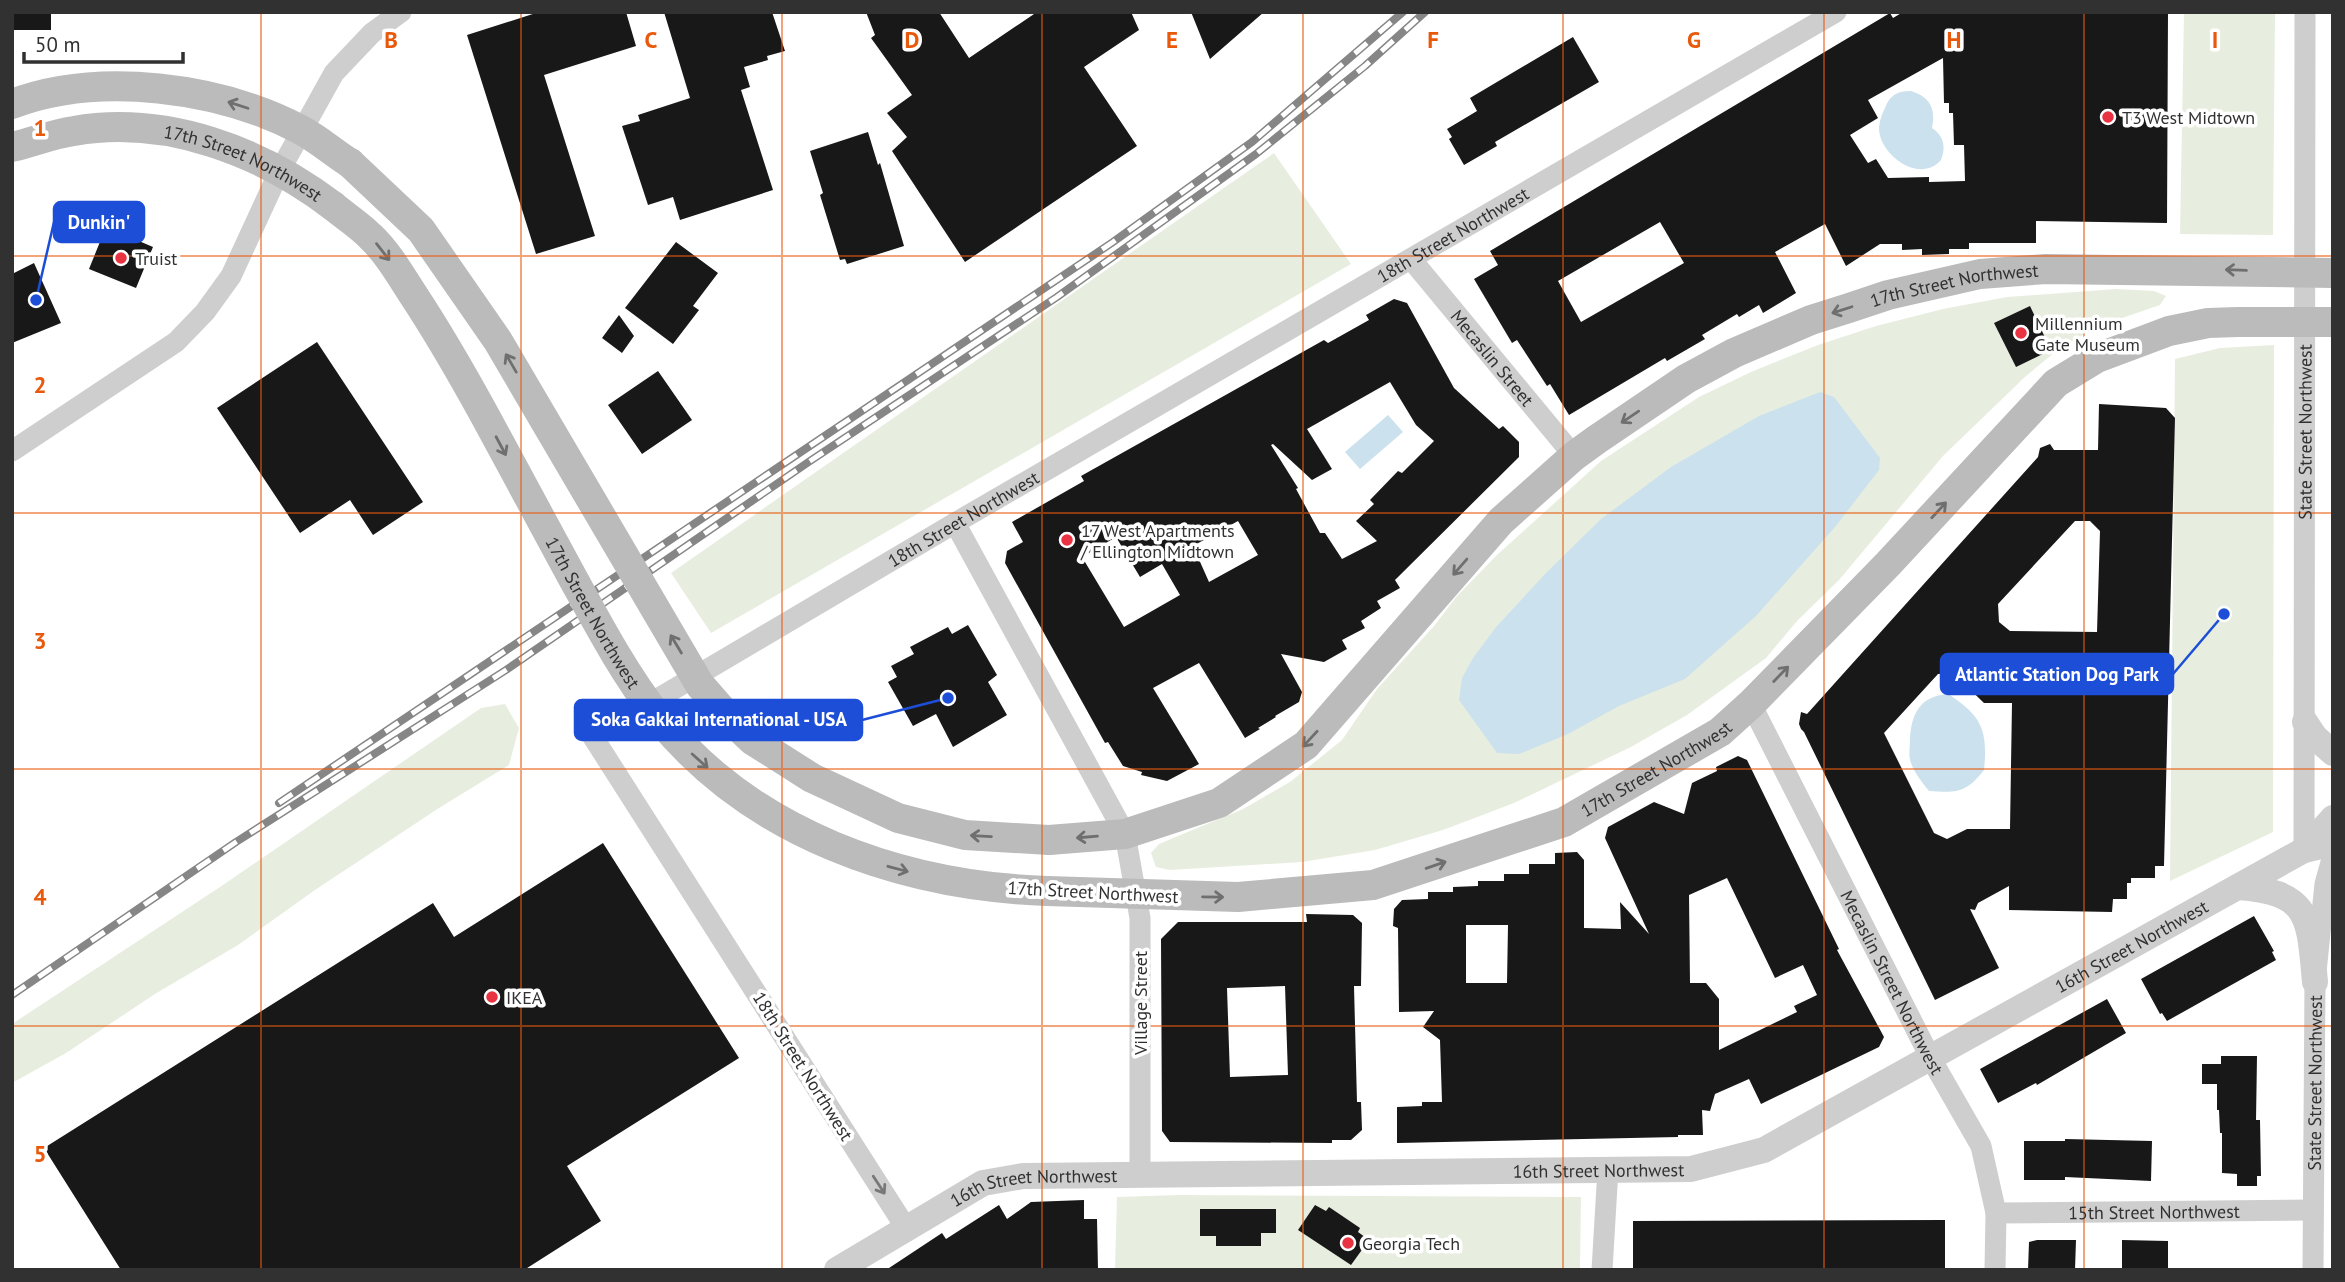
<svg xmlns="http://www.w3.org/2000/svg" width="2345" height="1282" font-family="'PT Sans',sans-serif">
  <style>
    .green { fill: #e7eedf }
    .water { fill: #cbe1ed }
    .building { fill: #181818; fill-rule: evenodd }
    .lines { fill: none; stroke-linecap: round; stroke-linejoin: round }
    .minor { stroke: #cecece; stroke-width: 21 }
    .tertiary { stroke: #cecece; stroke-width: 26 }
    .secondary { stroke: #bbb; stroke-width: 30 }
    .rail-casing { stroke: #868686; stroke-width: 8 }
    .rail { stroke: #fff; stroke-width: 5; stroke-dasharray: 16; stroke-linecap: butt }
    .secondary-bridge { stroke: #bbb; stroke-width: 30 }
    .oneway { stroke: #6f6f6f }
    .oneway2 { stroke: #787878 }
    .grid { fill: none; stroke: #e8590c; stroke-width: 2; stroke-opacity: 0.55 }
    .poi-dot { fill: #e93242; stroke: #fff; stroke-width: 2.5 }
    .labels { text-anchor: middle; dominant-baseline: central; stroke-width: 7; stroke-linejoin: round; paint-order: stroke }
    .poi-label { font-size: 18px; fill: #313131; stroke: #fff; text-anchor: start }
    .street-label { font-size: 18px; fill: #313131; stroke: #fff }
    .grid-label { font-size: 23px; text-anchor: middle; font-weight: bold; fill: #e8590c; stroke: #fff; stroke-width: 7; stroke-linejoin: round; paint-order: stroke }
    .leader { fill: none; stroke: #1d4ed8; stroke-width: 2.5 }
    .callout-dot { fill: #1d4ed8; stroke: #fff; stroke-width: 2.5 }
    .callout { fill: #1d4ed8; stroke: #1d4ed8; stroke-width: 2.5 }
    .callout-label { font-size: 19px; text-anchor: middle; font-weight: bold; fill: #fff }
  </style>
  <rect width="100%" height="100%" fill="#fff"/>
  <path class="green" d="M2184,12H2275L2273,235L2180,234Z
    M1274,153L1351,264L711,633L671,573Z
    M2116,289L2154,291L2166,296L2160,305L2099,326L2060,348L2026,376L1943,456L1839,580L1797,621L1766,658L1687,715L1631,747L1514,803L1443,830L1375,850L1302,862L1170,870L1156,867L1151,853L1159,844L1243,809L1290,782L1342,740L1377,689L1434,626L1457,596L1497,555L1601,461L1699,397L1751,372L1818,345L1876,326L1943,309L2007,297Z
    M2274,345L2273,832L2170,881L2175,359L2220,348Z
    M505,704L519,728L509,765L439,808L315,890L238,945L155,994L66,1053L12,1083V1024L223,885L481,708Z
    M1179,1195L1581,1197L1580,1270H1115L1117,1197Z"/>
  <path class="water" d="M1911,91C1930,97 1936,108 1932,128C1944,136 1946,147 1941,160C1920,184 1881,156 1879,130C1879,122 1882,114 1885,108C1890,95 1897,91 1911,91Z
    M1820,392L1834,397L1880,458L1879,470L1835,527L1756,616L1685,679L1619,706L1568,734L1519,754L1497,753L1459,700L1462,678L1473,658L1496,627L1547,572L1601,519L1671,467L1759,416Z
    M1388,415L1403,432L1360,469L1345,452Z
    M1948,694C1982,716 1988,730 1984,770C1966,793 1957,793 1929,791C1922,782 1915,774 1911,763C1908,756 1910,748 1910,740C1911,714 1920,696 1948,694Z"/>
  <path class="building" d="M12,12H51V30H12Z
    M539,12H626L636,46L544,75L595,236L536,254L467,35Z
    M664,12H772L785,51L767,56L768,60L744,67L750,87L741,90L773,190L680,220L673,197L648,205L622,126L640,121L638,115L690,98Z
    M866,12H939L969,58L1037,12H1131L1139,30L1084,67L1137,146L965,262L892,151L907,137L887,113L912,95L871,38L875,35Z
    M1191,12H1264L1210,59Z
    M1903,12H2168L2167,223L2036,221V243H1969V249H1949V254L1922,255V249L1902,250V244H1880L1846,266L1825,224L1775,252L1796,293L1763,313L1759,305L1739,317L1737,314L1702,335L1705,339L1667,361L1665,358L1569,415L1550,384L1547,386L1517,340L1512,343L1474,279L1498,265L1490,251L1890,13L1893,18ZM1943,58L1944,103H1949V113H1953L1954,145H1964L1965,181L1929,182V177L1888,178L1876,159L1868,163L1850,135L1878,118L1868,100ZM1660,222L1684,263L1581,322L1558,281Z
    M1573,37L1599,82L1495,142L1497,146L1464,165L1449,139L1452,137L1447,129L1477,111L1470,98Z
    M868,132L878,165L880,163L904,246L847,264L845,259L840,260L820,195L823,193L810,151Z
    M106,227L153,247L136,288L89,269Z
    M676,242L718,273L693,306L699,310L673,344L625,308Z
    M34,263L61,323L12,343V274Z
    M1394,299L1407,303L1454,388L1499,429L1503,426L1519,442V457L1395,580L1400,588L1377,601L1381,608L1361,621L1365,628L1342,640L1347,649L1324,662L1281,654L1302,692L1299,702L1275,716L1276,717L1258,728L1260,729L1245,738L1199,663L1153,688L1199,764L1167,781L1141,775L1142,772L1123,766L1108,742L1105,743L1005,563L1007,551L1023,542L1012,522L1084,481L1081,476L1324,340L1328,343L1369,320L1366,315ZM1390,382L1416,425L1434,441L1402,473L1398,471L1370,500L1374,504L1356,521L1377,541L1342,559L1325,533H1320L1296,489L1298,488L1271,445L1273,444L1312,480L1332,469L1307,429ZM1238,521L1258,555L1209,582L1193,546ZM1116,537L1140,577L1162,564L1180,595L1124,627L1082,557Z
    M2030,306L2051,350L2016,367L1994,323Z
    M619,315L634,336L622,353L602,338Z
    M317,342L423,502L373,535L350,500L300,533L217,408Z
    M658,371L692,420L642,454L608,405Z
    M2099,404L2166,408L2175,418L2164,866H2155V878H2131V883H2127V899H2113L2112,912L2009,910V886L1978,903L1975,910L1970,909L1999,968L1935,1000L1804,732L1801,729L1799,724L1801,712L1807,714L2038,457L2040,448L2050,444L2054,450H2098ZM2075,521H2090L2100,531L2097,632L2010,631L1999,622L1998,604ZM1953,673L1984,703H2012L2010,829H1967L1947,839L1934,833L1884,733L1938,674Z
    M968,625L997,675L988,682L1007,715L953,747L936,714L913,726L888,682L897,677L891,666L914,654L910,647L948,627L952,634Z
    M1738,756L1747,760L1839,949L1837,950L1884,1037L1879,1047L1761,1104L1749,1079L1715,1094L1710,1111L1702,1110L1703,1135H1678V1137L1397,1143V1107L1422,1106V1102H1442L1440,1040L1423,1027L1434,1011L1399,1012L1398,928L1393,926L1394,909L1402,900L1428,899V892H1453V887L1478,886V881H1504V874H1529V864H1555V853L1577,852L1584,860V928L1621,929L1620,902L1649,934L1605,838L1608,827L1654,802L1684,814L1692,783L1717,771L1716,767ZM1727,878L1775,978L1803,965L1817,995L1794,1006L1797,1012L1719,1050V999L1706,983H1690L1689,895ZM1466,925H1508L1507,983H1466Z
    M603,843L739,1058L567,1166L601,1221L524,1270H121L44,1148L433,903L454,937Z
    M1306,914L1353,915L1362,923L1361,986H1354L1357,1102H1361L1362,1130L1351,1140H1332V1143L1170,1142L1162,1131L1161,939L1178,922H1307ZM1285,986L1288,1075L1230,1077L1227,988Z
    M2254,916L2274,951L2272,952L2276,960L2167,1021L2162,1013L2160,1014L2141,979Z
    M2107,999L2126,1033L2037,1085L2036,1083L1998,1103L1980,1069Z
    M2221,1056H2257L2256,1120H2260L2261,1176H2257V1186H2237V1174L2222,1173V1133H2220L2219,1110H2217V1084H2202V1064H2221Z
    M2065,1139L2152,1141L2151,1181L2065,1177V1180H2024V1141H2065Z
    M1084,1200V1219H1097L1098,1270H886L942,1233L946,1239L999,1205L1007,1219L1031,1202Z
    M1315,1205L1326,1211L1329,1207L1360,1228L1358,1232L1369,1240L1351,1265L1298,1230Z
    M1200,1209H1276V1233H1261V1246H1216V1236H1200Z
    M1945,1220V1270H1633V1221Z
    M2037,1240H2076L2075,1270H2028L2029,1242Z
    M2122,1240L2168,1241V1270H2122Z"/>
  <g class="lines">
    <g class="minor">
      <path id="s1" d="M1411,259L1574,456"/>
      <path d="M12,451L176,342L205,312L231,276L279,172L334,73L372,33L401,12"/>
      <path d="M955,523L1125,834L1140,918V1174"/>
      <path id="s2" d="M1751,704L1930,1057L1981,1146L1996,1213L1995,1270"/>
      <path id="s3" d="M2304,850L2305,12"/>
      <path id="s4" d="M1996,1213L2313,1210"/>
      <path id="s5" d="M906,1228L593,737L955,523L1836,12"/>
      <path d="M1602,1270L1608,1169"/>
      <path id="s6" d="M2313,1270L2315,982L2325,884L2333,855"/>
    </g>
    <g class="tertiary">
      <path d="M2305,722L2315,737L2333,753"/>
      <path d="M2304,850L2333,818"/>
      <path d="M2238,887C2311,892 2309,918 2315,982"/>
      <path id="s7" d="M837,1270L983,1183L1023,1176L1691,1169L1764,1150L2304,850L2333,843"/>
    </g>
    <g class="secondary">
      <path d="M12,104C99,71 220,87 301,130C318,139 334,153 350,163"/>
      <path id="s8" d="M12,147C33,142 53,134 74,131C166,115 261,151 333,206"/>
      <path id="s9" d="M1049,840L1125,834L1219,803L1306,745L1501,521L1574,456L1596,440L1686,379L1734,353L1811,320L1849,308L1888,295L1980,274L2046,269L2333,273"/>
      <path id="s10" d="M1047,891L1238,897L1373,885L1564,822L1720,732L1751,704L1888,564L2056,383L2097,358L2169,331L2208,323L2238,322H2333"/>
    </g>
    <defs>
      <path id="rail" d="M279,803L1113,242L1252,142L1403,12
        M12,995L236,842L506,670L810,461L1057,297L1256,154L1365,66L1425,12"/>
    </defs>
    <use href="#rail" class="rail-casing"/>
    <use href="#rail" class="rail"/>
    <g class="secondary-bridge">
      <path d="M350,163L421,230L498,341L700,685L728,717L752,740L812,778L898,818L965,835L1049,840"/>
      <path id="s11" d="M333,206C345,216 359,225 370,236C388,253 401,276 414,296C439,334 462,374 484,414C513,467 541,520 570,573C597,622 623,672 658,717C751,834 902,886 1047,891"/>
    </g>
  </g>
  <defs><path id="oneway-shaft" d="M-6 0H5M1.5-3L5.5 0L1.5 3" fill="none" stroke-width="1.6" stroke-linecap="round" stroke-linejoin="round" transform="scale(1.75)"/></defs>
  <g class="oneway">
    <use href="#oneway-shaft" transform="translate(238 105) rotate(-162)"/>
    <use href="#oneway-shaft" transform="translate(383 252) rotate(52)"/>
    <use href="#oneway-shaft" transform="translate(2236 270) rotate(-178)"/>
    <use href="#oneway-shaft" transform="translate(1842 310) rotate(162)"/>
    <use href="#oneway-shaft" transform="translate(511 363) rotate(-120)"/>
    <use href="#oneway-shaft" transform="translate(1630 417) rotate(146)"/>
    <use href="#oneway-shaft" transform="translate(501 446) rotate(62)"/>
    <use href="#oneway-shaft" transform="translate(1939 510) rotate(-47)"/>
    <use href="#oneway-shaft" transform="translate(1460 567) rotate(131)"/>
    <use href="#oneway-shaft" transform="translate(676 644) rotate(-121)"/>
    <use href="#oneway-shaft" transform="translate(1781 674) rotate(-46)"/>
    <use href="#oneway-shaft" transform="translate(1310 739) rotate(133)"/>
    <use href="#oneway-shaft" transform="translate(700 761) rotate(42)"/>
    <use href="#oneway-shaft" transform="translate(981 836) rotate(-177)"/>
    <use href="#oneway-shaft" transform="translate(1087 837) rotate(175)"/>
    <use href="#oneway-shaft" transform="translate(1436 865) rotate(-19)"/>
    <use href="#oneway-shaft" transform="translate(898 869) rotate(15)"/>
    <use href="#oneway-shaft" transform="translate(1213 897) rotate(1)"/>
  </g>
  <use class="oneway2" href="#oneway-shaft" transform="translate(879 1185) rotate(57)"/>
  <path class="grid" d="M261,12V1270M521,12V1270M782,12V1270M1042,12V1270M1303,12V1270M1563,12V1270M1824,12V1270M2084,12V1270M12,256H2333M12,513H2333M12,769H2333M12,1026H2333"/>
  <g class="poi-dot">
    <circle cx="2108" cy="117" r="7"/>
    <circle cx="121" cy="258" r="7"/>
    <circle cx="2021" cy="333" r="7"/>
    <circle cx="1067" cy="540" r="7"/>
    <circle cx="492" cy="997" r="7"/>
    <circle cx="1348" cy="1243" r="7"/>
  </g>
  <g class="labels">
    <g class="poi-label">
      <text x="2122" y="117">T3 West Midtown</text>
      <text x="135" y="258">Truist</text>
      <text x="2035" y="323">Millennium<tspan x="2035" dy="21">Gate Museum</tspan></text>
      <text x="1081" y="530">17 West Apartments<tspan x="1081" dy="21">/ Ellington Midtown</tspan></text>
      <text x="506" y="997">IKEA</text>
      <text x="1362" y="1243">Georgia Tech</text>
    </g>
    <g class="street-label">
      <text stroke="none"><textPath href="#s8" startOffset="240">17th Street Northwest</textPath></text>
      <text stroke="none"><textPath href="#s5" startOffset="1578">18th Street Northwest</textPath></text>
      <text stroke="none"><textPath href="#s9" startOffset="1097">17th Street Northwest</textPath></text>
      <text stroke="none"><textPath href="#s1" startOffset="128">Mecaslin Street</textPath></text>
      <text stroke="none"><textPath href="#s3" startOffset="418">State Street Northwest</textPath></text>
      <text stroke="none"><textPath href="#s5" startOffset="1012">18th Street Northwest</textPath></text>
      <text stroke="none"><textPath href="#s11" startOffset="486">17th Street Northwest</textPath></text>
      <text stroke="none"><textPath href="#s10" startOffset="634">17th Street Northwest</textPath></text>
      <text transform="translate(1093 892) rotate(3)">17th Street Northwest</text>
      <text stroke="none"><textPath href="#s7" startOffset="1374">16th Street Northwest</textPath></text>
      <text stroke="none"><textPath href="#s2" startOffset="312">Mecaslin Street Northwest</textPath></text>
      <text transform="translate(1140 1003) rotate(-90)">Village Street</text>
      <text transform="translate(803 1066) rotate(58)">18th Street Northwest</text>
      <text stroke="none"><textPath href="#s6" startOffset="187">State Street Northwest</textPath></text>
      <text stroke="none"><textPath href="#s7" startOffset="786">16th Street Northwest</textPath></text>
      <text stroke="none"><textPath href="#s7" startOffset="219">16th Street Northwest</textPath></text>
      <text stroke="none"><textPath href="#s4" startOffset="158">15th Street Northwest</textPath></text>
    </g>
  </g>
  <g class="grid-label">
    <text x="391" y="48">B</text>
    <text x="651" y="48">C</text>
    <text x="912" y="48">D</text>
    <text x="1172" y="48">E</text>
    <text x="1433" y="48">F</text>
    <text x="1694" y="48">G</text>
    <text x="1954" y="48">H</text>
    <text x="2215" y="48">I</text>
    <text x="40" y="136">1</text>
    <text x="40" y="393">2</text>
    <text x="40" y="649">3</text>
    <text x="40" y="905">4</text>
    <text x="40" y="1162">5</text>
  </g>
  <path class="leader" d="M36 300L54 222M2224 614L2173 674M948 698L862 720"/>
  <g class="callout-dot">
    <circle cx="36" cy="300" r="7"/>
    <circle cx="2224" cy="614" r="7"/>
    <circle cx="948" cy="698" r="7"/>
  </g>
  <g class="callout">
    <rect x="54" y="202" width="90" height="40" rx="7"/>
    <rect x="1941" y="654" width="232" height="40" rx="7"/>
    <rect x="575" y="700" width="287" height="40" rx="7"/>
  </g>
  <g class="callout-label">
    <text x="99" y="229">Dunkin'</text>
    <text x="2057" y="681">Atlantic Station Dog Park</text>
    <text x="719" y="726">Soka Gakkai International - USA</text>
  </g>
  <rect width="2345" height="1282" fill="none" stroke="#313131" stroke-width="28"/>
  <path d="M24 52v10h159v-10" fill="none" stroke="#313131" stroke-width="3.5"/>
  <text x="35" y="52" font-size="21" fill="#313131" stroke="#ffffff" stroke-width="5" paint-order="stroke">50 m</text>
</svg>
